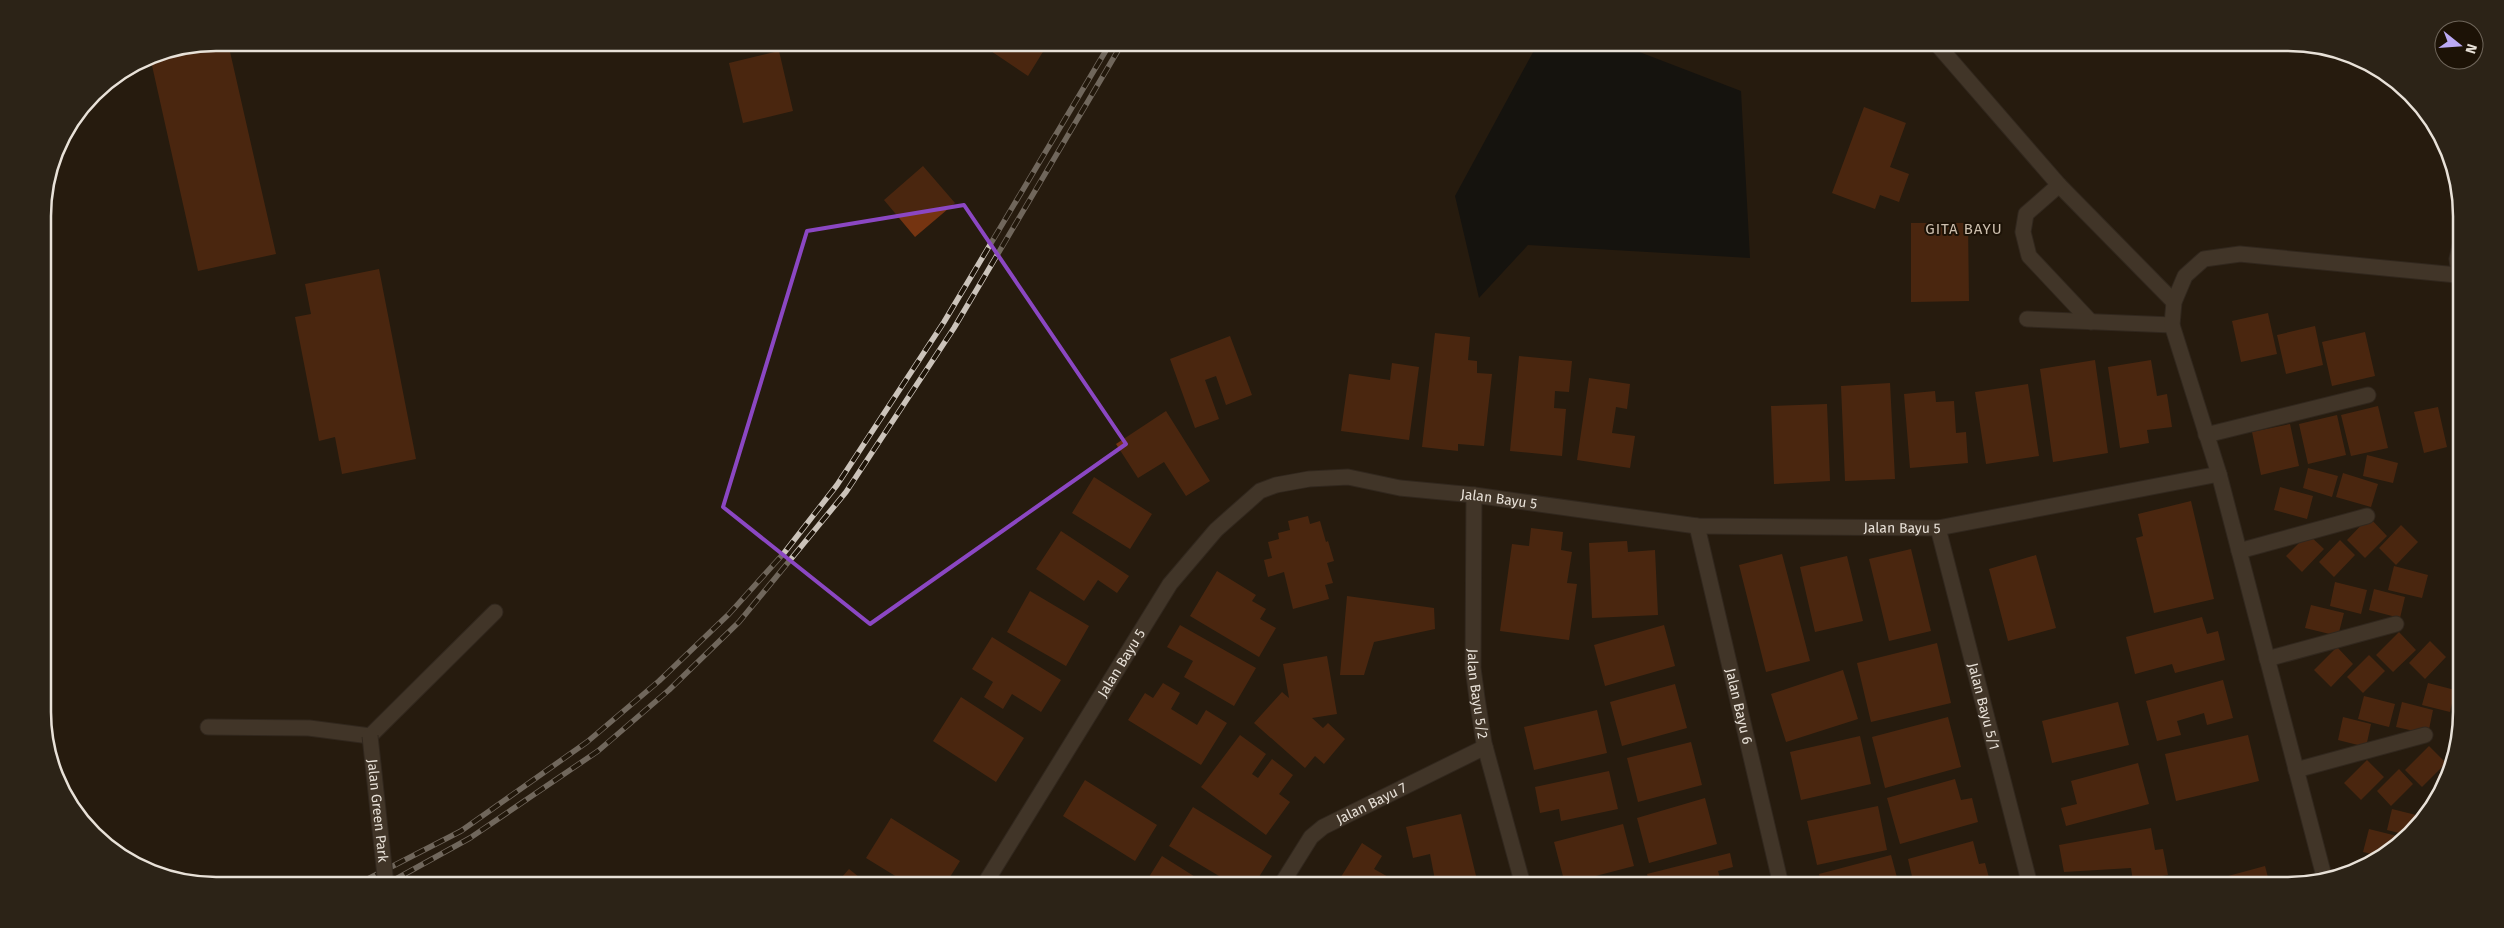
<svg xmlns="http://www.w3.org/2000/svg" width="2504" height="928" font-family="'Fira Sans',sans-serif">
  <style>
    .water { fill: #00090f }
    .building { fill: #753411 }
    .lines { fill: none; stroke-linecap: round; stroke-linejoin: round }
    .minor-casing { stroke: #3f3630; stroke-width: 17 }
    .minor { stroke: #635647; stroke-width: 15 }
    .rail-casing { stroke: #cbc3ba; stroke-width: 5.5 }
    .rail { stroke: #1c1206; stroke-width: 4; stroke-dasharray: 11; stroke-linecap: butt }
    .minor-bridge-casing { stroke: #3f3630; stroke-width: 17; stroke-linecap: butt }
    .minor-bridge { stroke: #635647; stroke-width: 15 }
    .marked { fill: none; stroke: #8b47c3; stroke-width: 4; stroke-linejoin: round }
    .labels { text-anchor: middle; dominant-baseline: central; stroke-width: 4; stroke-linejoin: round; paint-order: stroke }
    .street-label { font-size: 14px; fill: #e8e1d8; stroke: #1c1206 }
    .neighbourhood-label { font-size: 15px; letter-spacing: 1px; fill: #cdbfae; stroke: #1c1206 }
    .rim { fill: none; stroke: #e8e1d8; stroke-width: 2.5 }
  </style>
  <rect width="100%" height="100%" fill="#261b0e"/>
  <path class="water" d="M1538,43H1616L1741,91L1750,258L1528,245L1479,298L1455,196Z"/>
  <path class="building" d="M984,42H1049L1028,76L982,45Z
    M228,43L276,254L198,271L151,61Z
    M779,51L793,111L743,123L729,63Z
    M1864,107L1906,123L1890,167L1909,174L1899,202L1880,195L1875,209L1832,193Z
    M923,166L955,203L915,237L884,200Z
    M1911,223H1968L1969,301L1911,302Z
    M379,269L416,459L342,474L335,437L319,441L295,317L311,314L305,284Z
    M2268,313L2277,354L2241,362L2232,321Z
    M2315,326L2323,365L2286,374L2277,335Z
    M2365,332L2375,376L2332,386L2322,342Z
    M1435,333L1470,337L1468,360L1477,361V373L1492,374L1484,446L1458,444V451L1422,447Z
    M1230,336L1252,395L1226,405L1216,376L1205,380L1219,419L1195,428L1170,359Z
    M1519,356L1572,361L1569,392L1555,391L1554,408L1566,409L1562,456L1510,451Z
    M2095,360L2108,453L2053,462L2040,369Z
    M2151,360L2157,396L2167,394L2172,427L2147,430L2149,443L2120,448L2108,367Z
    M1392,363L1419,367L1409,440L1341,431L1349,374L1390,380Z
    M1589,378L1630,384L1627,409L1616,407L1612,433L1635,436L1630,468L1577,460Z
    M1890,383L1895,479L1845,481L1841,386Z
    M2028,384L2039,456L1986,464L1975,392Z
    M1935,391L1936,402L1954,401L1956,433L1966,432L1968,463L1910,468L1904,394Z
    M1827,404L1830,481L1774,484L1771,406Z
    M2378,406L2388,448L2351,456L2341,415Z
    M2438,407L2447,447L2424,453L2414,412Z
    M1166,411L1210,481L1186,496L1164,462L1138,478L1116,444Z
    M2337,415L2346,455L2308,464L2299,424Z
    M2290,424L2299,466L2261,475L2252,432Z
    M2367,455L2398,463L2393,483L2363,476Z
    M2308,468L2338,476L2332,497L2303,488Z
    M2343,473L2378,484L2371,507L2336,497Z
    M1094,477L1152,514L1130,549L1072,513Z
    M2280,487L2313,496L2307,519L2274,510Z
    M2191,501L2214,599L2154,613L2136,538L2143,536L2138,514Z
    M1308,516L1310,524L1320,521L1326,542L1328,541L1334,561L1327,563L1333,583L1325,585L1329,599L1293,609L1284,572L1268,577L1264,560L1272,558L1268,542L1279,539L1278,533L1290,530L1288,521Z
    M2369,517L2387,536L2365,558L2347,540Z
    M2401,525L2418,542L2396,565L2379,548Z
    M1531,528L1563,532L1561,550L1572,552L1567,583L1577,584L1569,640L1500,631L1512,544L1529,546Z
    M1061,531L1129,576L1117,593L1098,580L1084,601L1036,569Z
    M2308,534L2324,549L2302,572L2286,556Z
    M2340,540L2355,555L2334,577L2319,562Z
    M1627,541L1628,552L1655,550L1658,615L1592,618L1589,543Z
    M2460,546H2461V571H2456Z
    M1911,549L1931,631L1889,641L1869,559Z
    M1782,554L1810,661L1766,672L1739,565Z
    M2036,555L2056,628L2008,641L1989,569Z
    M1847,556L1863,621L1815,632L1800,567Z
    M2394,566L2428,575L2422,598L2388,590Z
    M1217,571L1256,595L1252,601L1266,609L1260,619L1276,628L1259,657L1190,616Z
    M2335,582L2367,590L2361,614L2330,606Z
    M2374,589L2405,597L2400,618L2369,610Z
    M1030,591L1089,626L1066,666L1007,632Z
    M1347,596L1434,608L1435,629L1374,642L1364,675H1340Z
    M2311,605L2344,613L2338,636L2305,628Z
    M2202,617L2207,634L2218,631L2225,660L2175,673L2172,664L2135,674L2126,637Z
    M1180,625L1256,668L1234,706L1184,677L1193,661L1167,647Z
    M1664,625L1675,666L1605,686L1594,645Z
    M2399,632L2416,650L2393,672L2376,655Z
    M992,637L1061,680L1041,712L1012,694L1003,709L984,697L993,682L972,669Z
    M2430,641L2446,657L2425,679L2409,663Z
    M1937,643L1951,703L1871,722L1857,663Z
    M2337,647L2353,664L2331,687L2314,670Z
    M2369,655L2385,671L2363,693L2347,677Z
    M1327,656L1337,714L1312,718L1323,728L1328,723L1345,739L1324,764L1315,756L1305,768L1254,723L1282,692L1289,698L1283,664Z
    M1843,670L1858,719L1786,742L1771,694Z
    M2223,680L2233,718L2207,725L2204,713L2177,721L2181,735L2157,741L2146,701Z
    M1163,683L1180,693L1171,709L1197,725L1206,710L1227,723L1201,765L1128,720L1145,693L1153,698Z
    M2428,683L2455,690L2450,712L2422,705Z
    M1675,684L1687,728L1622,746L1610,702Z
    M2364,696L2395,704L2389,727L2358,719Z
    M961,697L1024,738L996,782L933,741Z
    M2118,702L2129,745L2052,763L2042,721Z
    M2402,702L2433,710L2428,734L2396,727Z
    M1597,710L1607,753L1534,770L1524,727Z
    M1948,717L1961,767L1885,788L1872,737Z
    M2343,717L2371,724L2366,747L2338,740Z
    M1240,735L1266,754L1252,774L1258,778L1272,759L1293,775L1279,794L1290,802L1266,835L1201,787Z
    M2248,735L2259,781L2176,801L2165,754Z
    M1860,736L1871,784L1801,800L1790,752Z
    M1691,742L1702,785L1638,802L1627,758Z
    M2429,746L2446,763L2422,787L2405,770Z
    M2367,760L2384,777L2361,800L2344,783Z
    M2453,761L2452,767L2445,783L2438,776Z
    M2138,763L2149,804L2066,826L2061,808L2077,804L2071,781Z
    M2399,769L2413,784L2391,806L2377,791Z
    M1609,771L1618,809L1561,821L1559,809L1540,813L1535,787Z
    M1955,779L1961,800L1972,798L1978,822L1900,844L1887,798Z
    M1085,780L1157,825L1135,861L1063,816Z
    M1705,798L1717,844L1649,863L1637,818Z
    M1878,806L1887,850L1817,865L1807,821Z
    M1193,807L1272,856L1254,885H1234L1169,846Z
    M2392,809L2424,817L2407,835L2387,830Z
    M1461,814L1478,884L1436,885L1430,854L1413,858L1406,827Z
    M891,818L960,861L945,885H933L921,879L917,885H910L866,858Z
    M1623,824L1634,866L1565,884L1554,842Z
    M2151,828L2155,850L2163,849L2168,875L2133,881L2131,868L2064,872L2059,845Z
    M2369,829L2401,837L2399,844L2381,856L2363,852Z
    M1973,841L1979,864L1985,863L1991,885H1914L1908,859Z
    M1362,843L1382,856L1374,869L1392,879L1388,885H1336Z
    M1730,853L1733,867L1718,871L1722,885H1650L1647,874Z
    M1891,855L1899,885H1822L1819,874Z
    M1162,856L1208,885H1144Z
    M2265,866L2270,885H2195Z
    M849,869L869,885H835Z
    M2177,882V885H2165V884Z"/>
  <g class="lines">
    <defs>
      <g id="minor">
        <path d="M1935,42L2059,185L2174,302"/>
        <path d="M2059,185L2026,214L2023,232L2029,256L2091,322"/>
        <path d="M2460,282L2457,259L2460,246"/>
        <path d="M2027,319L2172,325"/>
        <path d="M2206,435L2368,395"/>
        <path id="s1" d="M1474,495L1473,668L1477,698L1484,743L1523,885"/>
        <path id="s2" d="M1697,526L1781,885"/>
        <path id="s3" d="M1938,528L2030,885"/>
        <path d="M2239,551L2367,516"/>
        <path d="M2267,659L2396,624"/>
        <path d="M208,727L309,728L370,736L495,612"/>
        <path d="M2296,770L2425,735"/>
        <path d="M2325,880L2219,474L2172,325L2174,302L2185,276L2204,259L2240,254L2457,275"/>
        <path id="s4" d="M984,885L1170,584L1216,530L1260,491L1276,485L1309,479L1348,477L1400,488L1474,495L1697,526L1938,528L2219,474"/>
        <path id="s5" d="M1281,885L1311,837L1323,827L1485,747"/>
      </g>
    </defs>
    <use href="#minor" class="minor-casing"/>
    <use href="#minor" class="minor"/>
    <defs>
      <path id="rail" d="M356,885L461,831L587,742L659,681L729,614L784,553L837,485L944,322L1111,42
        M385,885L470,838L598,751L669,690L739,622L846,492L954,328L1123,42"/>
    </defs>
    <use href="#rail" class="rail-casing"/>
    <use href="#rail" class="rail"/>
    <defs>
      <g id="minor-bridge">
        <path id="s6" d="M370,736L386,885"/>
      </g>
    </defs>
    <use href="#minor-bridge" class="minor-bridge-casing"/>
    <use href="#minor-bridge" class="minor-bridge"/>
  </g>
  <path d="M0 0H2504V928H0ZM964,205L1126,444L870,624L723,507L807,231Z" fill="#261b0e" fill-opacity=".55" fill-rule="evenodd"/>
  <path class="marked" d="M964,205L1126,444L870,624L723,507L807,231Z"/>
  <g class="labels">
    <g class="street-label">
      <text stroke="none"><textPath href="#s4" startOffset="726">Jalan Bayu 5</textPath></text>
      <text stroke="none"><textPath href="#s4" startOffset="1131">Jalan Bayu 5</textPath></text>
      <text stroke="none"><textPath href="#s4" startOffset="261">Jalan Bayu 5</textPath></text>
      <text stroke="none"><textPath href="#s1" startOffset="199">Jalan Bayu 5/2</textPath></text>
      <text stroke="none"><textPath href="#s2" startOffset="185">Jalan Bayu 6</textPath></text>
      <text stroke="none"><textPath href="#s3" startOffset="184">Jalan Bayu 5/1</textPath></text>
      <text stroke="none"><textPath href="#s5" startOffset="126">Jalan Bayu 7</textPath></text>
      <text stroke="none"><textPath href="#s6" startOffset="75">Jalan Green Park</textPath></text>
    </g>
    <g class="neighbourhood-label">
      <text x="1964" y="229">GITA BAYU</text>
    </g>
  </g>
  <path d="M0 0H2504V928H0ZM216 51H2288A165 165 0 0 1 2453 216V712A165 165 0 0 1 2288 877H216A165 165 0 0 1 51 712V216A165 165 0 0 1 216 51Z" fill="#2c2317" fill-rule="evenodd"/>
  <path class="rim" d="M216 51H2288A165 165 0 0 1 2453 216V712A165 165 0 0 1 2288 877H216A165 165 0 0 1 51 712V216A165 165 0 0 1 216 51Z"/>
  <g transform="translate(2459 45) rotate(107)"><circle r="24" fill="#1c1206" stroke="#6e655a"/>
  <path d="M0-4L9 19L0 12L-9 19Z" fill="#bbaaf6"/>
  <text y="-8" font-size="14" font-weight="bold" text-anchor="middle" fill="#e8e1d8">N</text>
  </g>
</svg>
